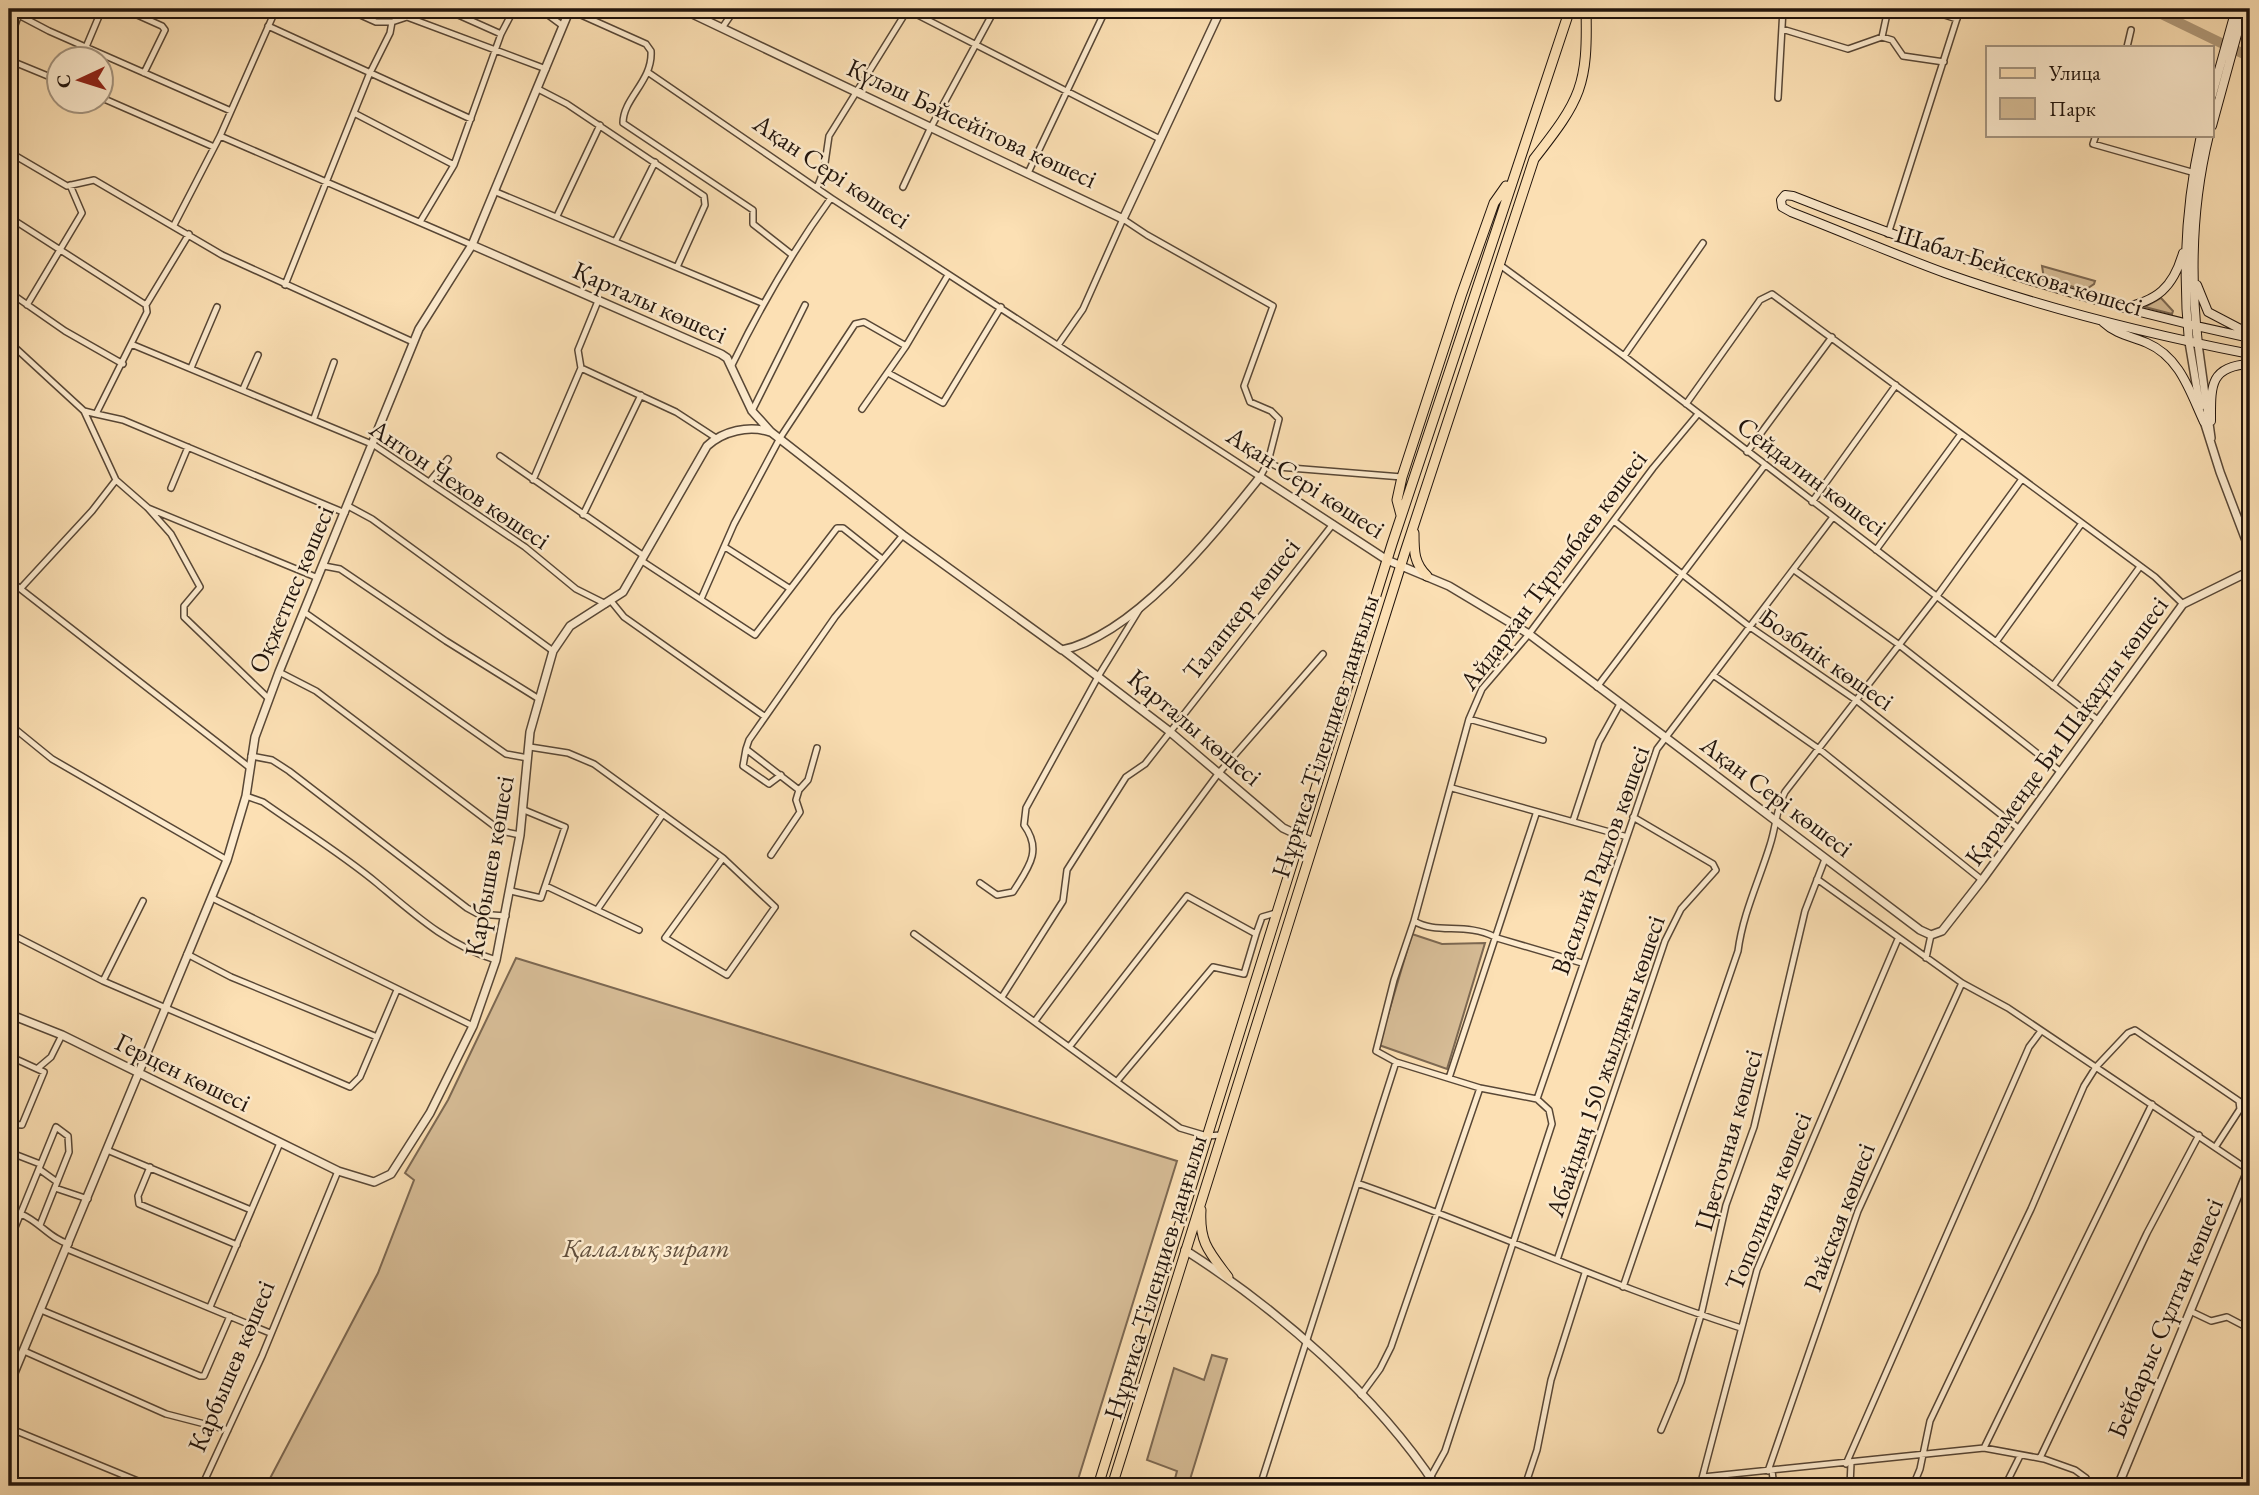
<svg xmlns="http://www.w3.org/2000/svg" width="2259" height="1495" font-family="'EB Garamond',serif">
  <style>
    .green { fill: #d7bd97; stroke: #7c6852; stroke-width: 2 }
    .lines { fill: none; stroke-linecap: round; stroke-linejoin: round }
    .river { stroke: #b29b7b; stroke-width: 10 }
    .minor-casing { stroke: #584736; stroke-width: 8 }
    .tertiary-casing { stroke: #584736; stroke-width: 10 }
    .secondary-casing { stroke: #21140c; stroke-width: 10 }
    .primary-casing { stroke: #21140c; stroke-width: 11 }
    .minor { stroke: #fdebce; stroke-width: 5 }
    .tertiary { stroke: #fdebce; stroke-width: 7 }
    .secondary { stroke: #fdebce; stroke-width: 8 }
    .primary { stroke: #fce0b4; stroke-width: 9 }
    .labels { text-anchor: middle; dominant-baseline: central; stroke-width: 5; stroke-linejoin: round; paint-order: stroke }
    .street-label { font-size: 26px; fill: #21140c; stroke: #fdebce }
    .park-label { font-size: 26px; font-style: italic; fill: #614f3d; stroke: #fdebce }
  </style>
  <rect width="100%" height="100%" fill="#fce0b4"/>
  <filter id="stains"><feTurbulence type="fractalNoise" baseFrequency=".00286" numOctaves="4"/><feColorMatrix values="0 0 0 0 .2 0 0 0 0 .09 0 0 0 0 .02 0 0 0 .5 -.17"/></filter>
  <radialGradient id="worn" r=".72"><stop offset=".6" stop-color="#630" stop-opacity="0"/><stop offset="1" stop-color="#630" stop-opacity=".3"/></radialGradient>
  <path class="green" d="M2042,266L2095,281L2094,284L2085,290L2044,279Z
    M2161,298L2173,311L2172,314L2145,307Z
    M1412,934L1442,944L1485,943L1447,1069L1379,1045Z
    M516,958L1177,1161L1076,1486H266L378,1273L414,1180L405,1173L448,1100Z
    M1212,1355L1227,1359L1188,1486H1173L1177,1471L1147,1460L1174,1368L1204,1380Z"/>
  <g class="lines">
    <path class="river" d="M2151,9L2250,57"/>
    <defs>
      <path id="minor" d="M124,9L162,26L165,30L144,73
        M347,9L376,22H392
        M445,9L501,34
        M540,9L563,26
        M1926,9L1957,19
        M9,10L49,31L231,111
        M570,10L646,44L651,51C653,81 623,98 623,123L753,210V224L791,254
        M908,10L1160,139
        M268,26L471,119
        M722,28L735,9
        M1782,29L1848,49L1882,37L1888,9
        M1882,37L1892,40L1903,56L1944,62
        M9,42L19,14
        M86,47L102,9
        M2127,47L2131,30
        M9,60L60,81
        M649,73L831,198L1260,477L1268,462L1278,467L1402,477
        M538,89L567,104L704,196L705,205L677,267
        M102,98L214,147
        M1778,98L1783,9
        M354,113L454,165
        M2096,135L2093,144L2195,173
        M220,136L472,245
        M9,152L67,186L94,180L222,255L413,342
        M1028,173L1106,9
        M903,187L930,129L995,9
        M817,188L824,170L829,136L908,9
        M496,192L762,303
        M557,216L600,125
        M9,217L146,305
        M420,222L454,165L501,34L514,9
        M174,225L220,136L276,9
        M1888,234L1960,9
        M616,240L655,162
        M1500,265L1624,356L2099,721
        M285,285L369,75L390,33L392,22L407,17L546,69
        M9,292L65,331L123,364
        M27,305L82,213L70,185
        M9,342L84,411L116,480L148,508L171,534L200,587L184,606V617L268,698
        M131,344L374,445L525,547L576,589L606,604
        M1058,345L1083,309L1123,219L1147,235L1273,306L1244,386L1250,402L1271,411L1279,419L1268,462
        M1624,356L1703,243
        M731,367C760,307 792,252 831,198
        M191,368L217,307
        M581,368L676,412L716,438
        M888,373L943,403L1001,307
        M243,389L258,355
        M1686,404L1760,300L1772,294L2155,577L2183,604
        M862,409L906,346L948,275
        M84,411L96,414L147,312L146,305L189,234
        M752,411L805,305
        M96,414L123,420L345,513
        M314,418L334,362
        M1747,452L1832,337
        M500,456L644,556
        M533,480L581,368L578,350L598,301
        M430,481L448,459
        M171,488L188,447
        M1812,502L1896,385
        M348,506L372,519L553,651
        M148,508L318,578
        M583,515L641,395
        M1614,521L1750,627L1856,700L2018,828
        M725,547L789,588
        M1876,550L1961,434
        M642,561L755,635L837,528H843L882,559
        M324,566L340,569L446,641L539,699
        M1794,570L1898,644L2061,772
        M9,580L249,767
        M21,588L92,511L116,480
        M701,599L734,524L780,438L855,324L864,322L906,346
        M611,601L624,617L764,716
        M304,612L506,754L528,758
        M1996,642L2082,523
        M279,672L316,691L501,831L520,835
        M1713,675L1819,749L1982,880
        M2053,686L2139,568
        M1597,687L1765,465
        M1469,719L1543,740
        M9,724L52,759L227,860
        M530,747L568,753L594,764L723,858L775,907L727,975L665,938L723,858
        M746,749L743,766L769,784L781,775
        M251,756L272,760L289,771L467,908L478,914L506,916
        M1452,788L1624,836
        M799,790L808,780L817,748
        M246,796L263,802C301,829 342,854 378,884C415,915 449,946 496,960
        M1573,821L1599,742L1620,704
        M771,855L800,812L796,800L799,790L746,749L749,740L835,617L903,535
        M1817,879L1962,983L2008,1008L2250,1171
        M980,883L997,895L1013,892C1028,868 1043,851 1024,825L1026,808L1099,675L1139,610
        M546,886L639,930
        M511,891L541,898L565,827L524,810
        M212,898L473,1026
        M597,910L663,814
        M1414,921L1394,980L1376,1051L1396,1062L1480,1088L1537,1099L1549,1110L1552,1124L1445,1451L1430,1478
        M9,933L103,981L350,1087L360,1077L397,990
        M914,934L1180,1128L1207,1136L1221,1135
        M1495,937C1465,922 1437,935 1414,921L1469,719L1482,689L1529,634L1653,468L1698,414
        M1497,938L1582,963
        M187,954L231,977L377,1037
        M1926,958L1931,935
        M103,981L143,901
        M1002,997L1063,901L1067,870L1126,777L1145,764L1333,524
        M1035,1021L1218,774L1323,654
        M1070,1046L1187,896L1256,934L1262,917L1276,913
        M9,1056L44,1072L22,1125L9,1124
        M38,1068L51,1057L62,1035
        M1449,1078L1536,814
        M1118,1080L1213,967L1244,974L1256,934
        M1537,1099L1657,749L1833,517
        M107,1150L251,1210
        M9,1152L40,1164
        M150,1167L138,1196L139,1204L237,1245
        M39,1169L57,1182
        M1357,1183C1486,1228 1610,1286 1741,1328
        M55,1188L88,1199
        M21,1214C40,1222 49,1238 69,1244
        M9,1242L56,1127L68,1136L69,1152L40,1225
        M67,1249L270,1333
        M1557,1260L1665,941L1681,909L1716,870L1713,864L1633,817
        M1623,1287L1738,951C1743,913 1759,881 1770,845C1776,827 1776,809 1785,792L1937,596L2022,479
        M210,1307L280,1143
        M41,1310L200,1376H204L230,1316
        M2190,1311L2211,1321L2227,1317L2250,1329
        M24,1351L166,1414L228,1430
        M1361,1395L1380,1369L1391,1347L1480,1088
        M9,1428L150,1486
        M1661,1430L1681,1382L1701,1315L1726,1205L1754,1127L1805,911L1825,859
        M1984,1448L2152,1104
        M2040,1458L2147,1233L2199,1135
        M1846,1464L2029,1047L2041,1031
        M1768,1471L1858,1211L1962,983
        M1772,1471L1774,1486
        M1703,1477L1984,1448L2044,1459L2075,1470L2086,1478L2091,1486
        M202,1486L262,1356L338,1171
        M1260,1486L1396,1062
        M1525,1486L1537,1450L1551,1380L1585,1273
        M1700,1486L1757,1270L1898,939
        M1850,1486L1851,1463
        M1913,1486L1920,1469L1930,1421L2031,1209L2084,1086L2096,1067L2128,1033L2135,1030L2239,1101L2240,1109L2216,1146
        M2005,1486L2020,1456"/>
      <path id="tertiary" d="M682,9L1123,219L1221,9
        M472,245L721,354L727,358L752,411L771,432L903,535L1062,650C1135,635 1215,533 1260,477L1387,560L1449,586L1529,634L1920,930L1931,935L1942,931L1982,880L2183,604L2250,571
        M2189,342L2200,407
        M2198,344L2211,438
        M2203,418L2220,472L2250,551
        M1063,650L1169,731L1283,828L1313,842
        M9,1014L62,1035L338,1171L374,1182L391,1174L430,1113L473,1026L496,960L520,835L530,732L553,651L570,626L623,592L707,446C723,431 749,425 770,432
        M1185,1250C1276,1308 1377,1395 1436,1486
        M9,1385L227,860L246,796L255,737L279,672L419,329L472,245L570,9
        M2118,1486L2250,1166"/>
      <path id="secondary" d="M2212,95L2236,9
        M2212,126L2244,9
        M2197,285L2208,312L2250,334
        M2122,308C2157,301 2173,288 2183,253
        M2103,322C2117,335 2131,336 2147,343C2180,357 2190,392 2204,422
        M2250,338C2089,304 1945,256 1793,196L1785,195L1781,200L1782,207L1791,212C1843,232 1893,254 1945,273C2044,308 2147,334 2250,354
        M2189,342C2182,272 2186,203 2201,135
        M2198,344C2190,273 2192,204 2209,135
        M2211,421C2211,387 2209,366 2250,364"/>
      <path id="primary" d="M1401,515L1397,500L1402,477L1461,296L1494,203L1506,186
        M1414,533C1414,552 1414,563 1427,576
        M1201,1210C1199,1242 1209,1252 1228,1277
        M1098,1486L1392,544L1570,9
        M1112,1486L1405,552L1534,159C1581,99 1588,86 1586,9"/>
    </defs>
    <use href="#minor" class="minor-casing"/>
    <use href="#tertiary" class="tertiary-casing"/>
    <use href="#secondary" class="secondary-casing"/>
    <use href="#primary" class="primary-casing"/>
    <use href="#minor" class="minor"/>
    <use href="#tertiary" class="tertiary"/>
    <use href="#secondary" class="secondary"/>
    <use href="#primary" class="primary"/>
  </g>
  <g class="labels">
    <g class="street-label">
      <text transform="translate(972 123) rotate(25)">Күләш Бәйсейітова көшесі</text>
      <text transform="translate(832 171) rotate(34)">Ақан Сері көшесі</text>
      <text transform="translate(2019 270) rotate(17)">Шабал Бейсекова көшесі</text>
      <text transform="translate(650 302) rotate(24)">Қарталы көшесі</text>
      <text transform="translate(1812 476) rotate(37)">Сейдалин көшесі</text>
      <text transform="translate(1306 482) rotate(33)">Ақан Сері көшесі</text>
      <text transform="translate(460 484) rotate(34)">Антон Чехов көшесі</text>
      <text transform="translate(1553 570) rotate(-53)">Айдархан Тұрлыбаев көшесі</text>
      <text transform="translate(291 589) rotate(-67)">Оқжетпес көшесі</text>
      <text transform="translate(1241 609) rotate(-52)">Талапкер көшесі</text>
      <text transform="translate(1827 659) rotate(35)">Бозбиік көшесі</text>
      <text transform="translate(1195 727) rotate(40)">Қарталы көшесі</text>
      <text transform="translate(2066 731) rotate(-54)">Қараменде Би Шақаұлы көшесі</text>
      <text transform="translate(1325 736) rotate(-72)">Нұрғиса Тілендиев даңғылы</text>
      <text transform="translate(1777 796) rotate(37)">Ақан Сері көшесі</text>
      <text transform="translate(1600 860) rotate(-70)">Василий Радлов көшесі</text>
      <text transform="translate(489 866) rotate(-80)">Карбышев көшесі</text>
      <text transform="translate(1605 1066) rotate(-71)">Абайдың 150 жылдығы көшесі</text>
      <text transform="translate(183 1072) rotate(26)">Герцен көшесі</text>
      <text transform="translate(1728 1140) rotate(-74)">Цветочная көшесі</text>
      <text transform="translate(1768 1201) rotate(-68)">Тополиная көшесі</text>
      <text transform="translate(1839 1217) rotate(-69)">Райская көшесі</text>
      <text transform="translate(1155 1277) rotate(-73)">Нұрғиса Тілендиев даңғылы</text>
      <text transform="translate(2165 1318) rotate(-67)">Бейбарыс Сұлтан көшесі</text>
      <text transform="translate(231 1366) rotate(-67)">Карбышев көшесі</text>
    </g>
    <g class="park-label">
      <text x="646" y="1248">Қалалық зират</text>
    </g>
  </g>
  <rect width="2259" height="1495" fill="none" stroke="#fce0b4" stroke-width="35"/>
  <rect x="10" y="10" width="2238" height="1474" fill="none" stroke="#21140c" stroke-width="3.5"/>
  <rect x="18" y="18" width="2224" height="1460" fill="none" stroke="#21140c" stroke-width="2"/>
  <rect x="1986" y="46" width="228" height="91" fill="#fdebce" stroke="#a59580" stroke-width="2"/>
  <rect x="2000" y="68" width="35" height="10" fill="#fce0b4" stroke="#a59580" stroke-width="2"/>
  <text x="2049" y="80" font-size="21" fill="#21140c">Улица</text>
  <rect x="2000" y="98" width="35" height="21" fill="#d7bd97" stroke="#a59580" stroke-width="2"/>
  <text x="2049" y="116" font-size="21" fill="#21140c">Парк</text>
  <g transform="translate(80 80) rotate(266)"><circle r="33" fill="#fdebce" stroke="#a59580" stroke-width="2"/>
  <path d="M0-5L12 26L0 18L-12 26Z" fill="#8f2418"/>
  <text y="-10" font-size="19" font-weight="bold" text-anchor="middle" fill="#21140c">С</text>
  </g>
  <rect width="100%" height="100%" filter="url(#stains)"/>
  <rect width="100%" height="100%" fill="url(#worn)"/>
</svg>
